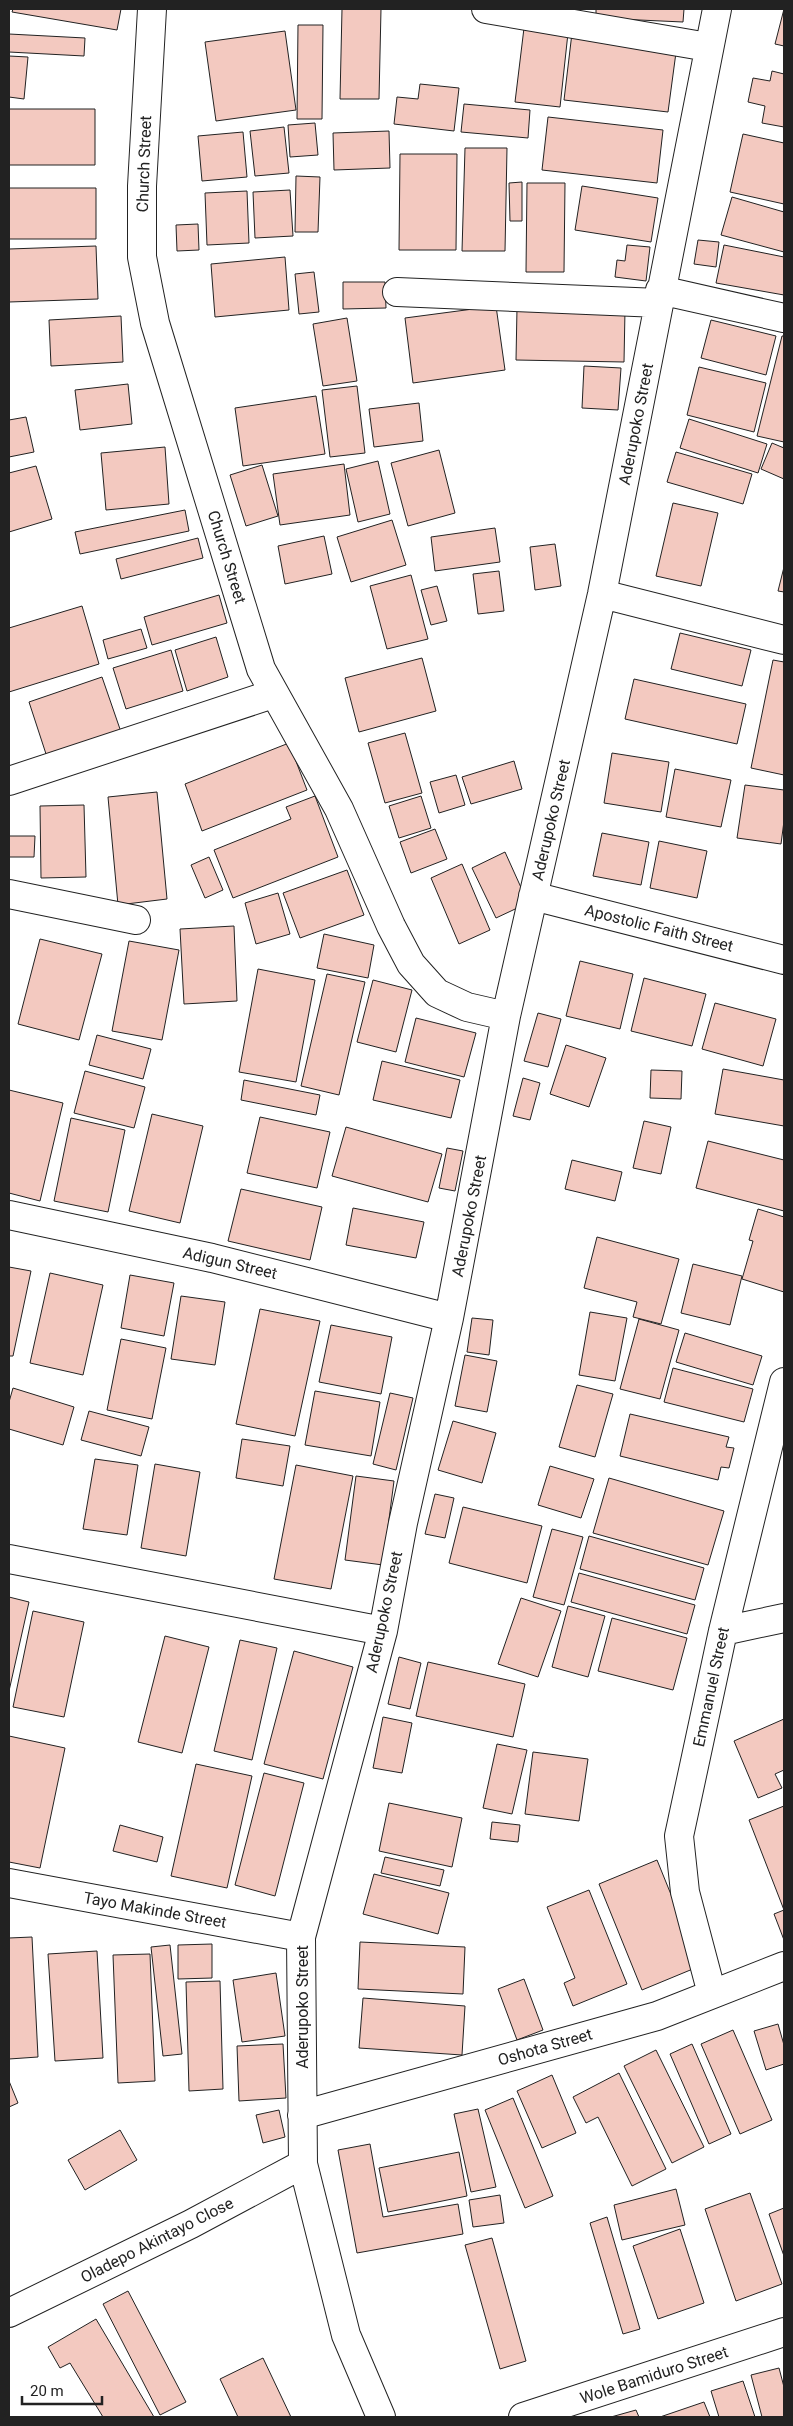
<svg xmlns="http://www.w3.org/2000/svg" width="793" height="2426" font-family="Roboto,sans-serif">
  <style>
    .building { fill: #f3c9c0; stroke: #222 }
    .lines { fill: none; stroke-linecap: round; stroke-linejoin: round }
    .minor-casing { stroke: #222; stroke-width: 30 }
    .minor { stroke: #fff; stroke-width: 28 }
    .labels { text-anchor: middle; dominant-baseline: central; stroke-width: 4; stroke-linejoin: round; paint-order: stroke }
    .street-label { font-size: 16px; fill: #222; stroke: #fff }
  </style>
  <rect width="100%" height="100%" fill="#fff"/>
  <path class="building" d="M13,9H121L117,30L12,12Z
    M342,9H381L379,99H340Z
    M596,9H684L683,22L596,18Z
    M784,9V46L775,44Z
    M298,25H323L322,119H297Z
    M524,28L568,33L560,107L515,102Z
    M285,31L296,110L216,121L205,42Z
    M572,33L677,45L668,112L564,100Z
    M9,34L85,38L84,56L9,52Z
    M9,56L28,57L24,99L9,97Z
    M772,71L784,74V127L762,123L765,106L748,102L753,78L770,81Z
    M420,84L459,88L454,131L394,124L397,97L418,99Z
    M464,104L530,110L528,138L461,132Z
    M9,109H95V165H9Z
    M548,117L663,130L657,183L542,170Z
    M315,123L318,155L290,157L288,125Z
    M284,127L289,173L255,176L250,131Z
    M389,131L390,168L334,170L333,133Z
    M243,132L247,177L202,181L198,136Z
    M743,134L784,143V204L730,192Z
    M465,148H507L505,251H462Z
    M400,154H457L456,250H399Z
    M296,176L320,177L318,232H295Z
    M522,182V221H510L509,183Z
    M527,183H565L564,272H526Z
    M582,186L658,198L651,242L575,230Z
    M9,188H96V239H9Z
    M290,190L293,236L255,238L253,192Z
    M247,191L249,243L207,245L205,193Z
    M732,197L784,212V252L721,235Z
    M198,224L199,250L177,251L176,225Z
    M698,240L719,242L716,267L694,264Z
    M627,245L650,247L646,281L615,277L617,260L625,261Z
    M724,245L784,257V295L716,283Z
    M96,246L98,299L9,302V249Z
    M285,257L289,310L215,317L211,264Z
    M314,272L319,312L299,314L295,274Z
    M343,282H385L386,308L343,309Z
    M496,306L505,370L413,383L405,318Z
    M517,308L625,310L624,362L516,360Z
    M121,316L123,362L51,366L49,320Z
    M347,318L357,381L323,386L313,324Z
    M711,320L776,336L766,375L701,358Z
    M782,336H784V442L757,436Z
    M584,366L621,368L618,410L582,408Z
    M699,367L766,383L754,432L687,415Z
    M128,384L132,424L80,430L75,390Z
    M357,386L365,453L330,457L322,390Z
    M316,396L325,454L243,466L235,408Z
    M419,403L423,441L374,447L369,409Z
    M26,417L34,452L9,457V420Z
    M689,419L767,444L758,473L680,448Z
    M772,443L784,448V479L761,469Z
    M165,447L169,504L106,510L101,453Z
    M439,450L455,513L408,526L391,463Z
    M676,452L752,474L743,504L667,482Z
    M378,461L390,514L358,522L346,469Z
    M344,464L350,515L280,525L273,474Z
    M262,465L278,516L246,526L230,475Z
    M36,466L52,519L9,532V473Z
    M673,503L718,513L701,586L656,576Z
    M185,510L189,531L80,554L75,532Z
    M392,520L406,565L351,582L337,537Z
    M495,528L500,562L435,571L431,537Z
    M324,536L332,574L285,584L278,546Z
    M198,538L203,558L121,579L116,559Z
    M555,544L561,586L535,590L530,547Z
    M784,567V592L778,591Z
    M499,571L504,611L478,614L473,574Z
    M411,575L428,639L387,649L370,586Z
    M437,586L447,621L431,625L421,590Z
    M219,595L227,623L152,645L144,617Z
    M82,606L99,664L9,692V628Z
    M141,629L147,648L108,659L103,640Z
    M680,633L751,650L742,686L671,669Z
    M216,637L228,677L187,691L175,650Z
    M171,650L183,691L126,709L113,668Z
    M422,658L436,711L359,732L345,678Z
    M773,660L784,662V775L751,768Z
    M102,677L121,732L47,757L29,702Z
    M634,679L746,704L737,744L625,719Z
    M405,733L422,793L385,803L368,743Z
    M289,743L307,790L202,831L185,784Z
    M612,753L669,762L661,812L604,803Z
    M514,761L522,789L471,804L462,777Z
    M675,769L731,780L721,827L666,817Z
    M456,775L465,805L439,813L430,782Z
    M745,785L784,790V821L781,844L737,838Z
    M157,792L167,899L118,905L108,797Z
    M315,796L338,857L233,898L214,850L291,819L286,807Z
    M421,796L431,828L399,838L389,806Z
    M84,805L86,877L41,878L40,806Z
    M435,829L447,859L411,873L400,842Z
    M602,833L649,842L641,885L593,876Z
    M9,836H35L34,857H9Z
    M659,841L707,851L697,898L650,888Z
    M505,852L528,903L496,918L472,868Z
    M209,857L223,890L205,898L191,865Z
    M462,864L490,930L459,944L431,878Z
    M347,870L364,915L300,938L283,893Z
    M278,893L290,934L256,944L245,903Z
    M234,926L237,1001L184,1004L180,929Z
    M324,934L374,945L368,978L317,968Z
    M40,939L102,954L79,1040L18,1024Z
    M129,941L179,950L162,1040L112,1031Z
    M580,961L633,974L620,1029L566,1016Z
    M258,969L315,980L296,1082L239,1072Z
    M327,974L365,982L339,1095L301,1086Z
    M644,978L706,994L692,1046L631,1031Z
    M373,980L412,990L396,1052L357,1042Z
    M715,1003L776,1019L763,1066L702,1049Z
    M538,1013L561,1019L548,1067L524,1061Z
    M416,1018L476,1033L464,1077L405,1062Z
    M97,1035L151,1049L143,1079L89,1065Z
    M566,1045L606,1058L589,1107L550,1094Z
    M382,1061L460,1080L451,1118L373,1100Z
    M723,1069L784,1080V1126L715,1114Z
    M651,1070L682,1071L681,1099L650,1098Z
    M85,1071L145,1087L134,1128L74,1113Z
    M523,1078L540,1083L530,1120L513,1116Z
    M244,1080L320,1095L316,1115L241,1100Z
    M9,1090L63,1103L40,1201L9,1193Z
    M152,1114L203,1126L180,1223L129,1211Z
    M260,1117L330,1132L317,1188L247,1173Z
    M71,1118L125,1130L108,1212L54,1201Z
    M644,1121L671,1127L661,1174L633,1168Z
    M346,1127L442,1154L428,1202L332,1176Z
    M708,1141L784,1160V1211L696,1188Z
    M447,1148L463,1151L455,1191L439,1188Z
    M572,1160L622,1172L615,1201L565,1189Z
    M241,1189L322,1207L310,1260L228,1241Z
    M353,1208L424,1222L416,1258L346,1245Z
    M758,1209L784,1217V1292L742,1279L753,1241L749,1240Z
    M597,1237L679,1259L661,1324L633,1317L637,1302L584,1288Z
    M693,1264L742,1276L730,1325L681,1313Z
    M9,1267L31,1271L13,1356H9Z
    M50,1273L103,1285L83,1375L30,1363Z
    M130,1275L174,1283L164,1336L121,1328Z
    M181,1296L225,1302L215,1365L171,1359Z
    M260,1309L320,1321L295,1436L236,1424Z
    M590,1312L627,1318L615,1381L579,1375Z
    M472,1318L493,1320L489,1355L467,1352Z
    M639,1319L679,1330L660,1399L620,1389Z
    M331,1325L392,1337L381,1394L319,1382Z
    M685,1333L762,1356L753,1385L676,1362Z
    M121,1339L166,1348L152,1419L107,1410Z
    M465,1355L497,1361L487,1412L455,1406Z
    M673,1368L753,1389L744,1422L664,1402Z
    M577,1385L613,1394L595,1457L559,1447Z
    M13,1388L74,1407L63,1445L9,1429V1402Z
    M315,1391L380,1402L371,1456L305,1445Z
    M390,1393L413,1398L396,1470L373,1464Z
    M89,1411L149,1427L141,1456L81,1440Z
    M630,1414L729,1437L726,1447L734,1448L729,1468L721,1467L718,1480L620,1456Z
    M453,1421L496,1433L482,1483L438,1470Z
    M242,1439L290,1446L283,1486L236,1478Z
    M95,1459L138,1465L127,1535L83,1529Z
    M155,1464L200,1472L186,1556L141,1548Z
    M296,1465L353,1476L331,1589L274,1579Z
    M550,1466L594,1479L581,1518L538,1505Z
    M356,1476L394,1481L383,1565L345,1560Z
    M609,1478L724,1511L708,1565L593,1533Z
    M435,1494L454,1498L445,1538L425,1534Z
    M463,1507L542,1526L527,1583L449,1563Z
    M552,1529L583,1537L564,1605L533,1597Z
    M589,1536L704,1568L695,1600L580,1569Z
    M579,1573L695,1605L687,1634L571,1602Z
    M9,1597L29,1602L9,1691Z
    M521,1598L561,1611L538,1677L498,1664Z
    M568,1606L605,1616L588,1677L552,1667Z
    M33,1611L84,1622L64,1717L13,1707Z
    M612,1618L687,1638L673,1690L598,1671Z
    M165,1636L209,1647L182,1753L138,1742Z
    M240,1640L277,1648L252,1760L214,1751Z
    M294,1651L353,1667L323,1779L264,1764Z
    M399,1657L421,1663L410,1709L388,1704Z
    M428,1662L525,1684L513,1737L416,1716Z
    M383,1717L412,1723L402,1773L373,1768Z
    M784,1719V1770L775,1774L782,1788L758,1798L734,1741Z
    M9,1736L65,1748L40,1868L9,1862Z
    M497,1744L527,1750L512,1814L483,1808Z
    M533,1752L588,1759L579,1821L525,1814Z
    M196,1764L252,1776L227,1888L171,1876Z
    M264,1773L304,1783L275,1896L235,1885Z
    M389,1803L462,1818L452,1867L379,1851Z
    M784,1806V1910L749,1820Z
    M492,1822L520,1825L518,1842L490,1839Z
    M120,1825L163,1837L157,1862L113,1851Z
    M385,1857L444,1870L440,1886L381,1873Z
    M657,1860L700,1966L642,1990L599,1884Z
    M374,1874L449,1893L438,1934L363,1914Z
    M589,1890L627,1984L573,2006L564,1983L575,1978L547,1907Z
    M784,1910V1940L774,1914Z
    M32,1937L38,2057L9,2059V1938Z
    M360,1942L465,1947L463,1994L358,1989Z
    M212,1944V1978L178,1979V1945Z
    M170,1945L182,2054L163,2056L151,1947Z
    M97,1951L103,2058L55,2061L48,1954Z
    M150,1954L155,2081L118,2083L113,1955Z
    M276,1973L285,2036L242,2042L233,1980Z
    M524,1979L543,2030L517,2040L498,1989Z
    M220,1981L223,2089L189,2091L186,1982Z
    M363,1998L465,2006L462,2055L359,2048Z
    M778,2024L784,2045V2064L766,2070L754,2031Z
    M733,2030L772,2120L740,2134L701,2044Z
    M283,2044L286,2098L239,2101L237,2046Z
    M692,2044L731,2134L709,2144L670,2054Z
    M656,2050L704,2147L672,2163L624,2066Z
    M619,2073L666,2169L632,2186L598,2117L586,2123L573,2097Z
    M552,2075L576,2133L542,2148L517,2091Z
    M9,2081L18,2103L9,2107Z
    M513,2098L553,2196L525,2208L485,2110Z
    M478,2109L496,2187L471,2192L454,2114Z
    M279,2110L285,2137L263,2143L256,2115Z
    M120,2130L137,2160L85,2190L68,2160Z
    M370,2144L383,2217L458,2204L463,2234L357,2253L338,2150Z
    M459,2152L467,2196L388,2212L379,2168Z
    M676,2189L685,2225L622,2240L614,2205Z
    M750,2193L782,2284L736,2301L705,2209Z
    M500,2195L504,2223L473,2227L469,2200Z
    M784,2208V2256L769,2214Z
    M607,2217L640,2329L623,2334L590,2223Z
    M680,2229L704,2303L658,2319L633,2246Z
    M492,2238L526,2361L500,2369L465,2245Z
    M128,2291L186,2402L160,2415L103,2304Z
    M96,2319L154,2417H103L70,2363L60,2368L48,2347Z
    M263,2358L291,2417H238L220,2379Z
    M779,2368L784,2387V2417H762L751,2375Z
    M743,2381L755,2417H719L711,2391Z
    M704,2402L710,2417H660Z
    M636,2410L639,2417H611Z"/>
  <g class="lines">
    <defs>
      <path id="minor" d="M152,9L142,186V257L155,323L261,669L339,809L391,926L411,964L437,993L467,1007L506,1016
        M486,9L708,47
        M660,290L784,318
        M397,292L659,303
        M602,594L784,640
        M9,781L273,694
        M9,894L136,920
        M533,896L784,960
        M9,1215L212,1258L449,1318
        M9,1559L383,1631
        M723,1631L784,1618
        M9,1883L301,1937
        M712,1994L685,1892L679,1836L723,1631L784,1382
        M302,2115L657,2016L784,1966
        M9,2313L191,2224L303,2164
        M381,2417L346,2335L303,2164L301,1937L383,1631L403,1523L449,1318L506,1016L602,594L717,9
        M523,2417L784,2332"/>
    </defs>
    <use href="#minor" class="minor-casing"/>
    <use href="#minor" class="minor"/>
  </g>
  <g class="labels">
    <g class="street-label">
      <text transform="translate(144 164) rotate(-88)">Church Street</text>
      <text transform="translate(636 424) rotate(-79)">Aderupoko Street</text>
      <text transform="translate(227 557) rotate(73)">Church Street</text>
      <text transform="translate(551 820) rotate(-77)">Aderupoko Street</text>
      <text transform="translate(659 928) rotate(14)">Apostolic Faith Street</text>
      <text transform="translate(469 1216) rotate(-79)">Aderupoko Street</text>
      <text transform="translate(230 1263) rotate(13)">Adigun Street</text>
      <text transform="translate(384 1612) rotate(-78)">Aderupoko Street</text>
      <text transform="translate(711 1687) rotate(-78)">Emmanuel Street</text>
      <text transform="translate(155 1910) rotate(10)">Tayo Makinde Street</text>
      <text transform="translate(302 2007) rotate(-90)">Aderupoko Street</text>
      <text transform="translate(545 2047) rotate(-16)">Oshota Street</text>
      <text transform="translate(157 2240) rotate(-27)">Oladepo Akintayo Close</text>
      <text transform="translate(654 2375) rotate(-18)">Wole Bamiduro Street</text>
    </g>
  </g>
  <rect width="793" height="2426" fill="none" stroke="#222222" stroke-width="20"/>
  <path d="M22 2396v8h80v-8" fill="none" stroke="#222222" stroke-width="2.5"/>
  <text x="30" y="2396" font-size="15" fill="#222222" stroke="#ffffff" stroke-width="4" paint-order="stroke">20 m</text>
</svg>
